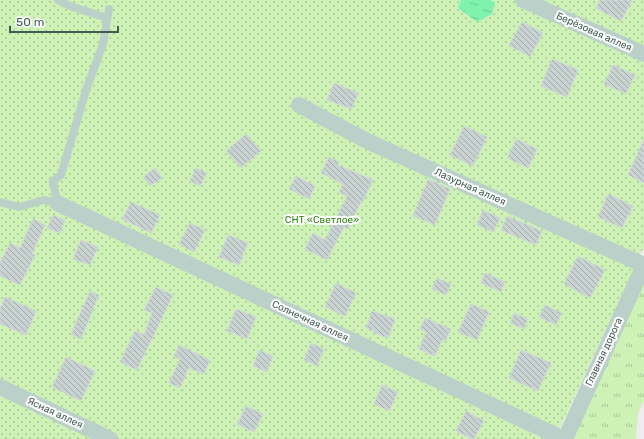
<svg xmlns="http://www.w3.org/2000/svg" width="644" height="439" font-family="Rubik,sans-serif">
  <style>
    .grass { fill: url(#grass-tufts) }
    .garden { fill: url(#garden-dots) }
    .water { fill: url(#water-ripples) }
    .building { fill: url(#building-back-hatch); stroke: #d0d9d8 }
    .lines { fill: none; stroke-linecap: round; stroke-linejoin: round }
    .lane { stroke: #bbd0c9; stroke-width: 8 }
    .street { stroke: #bbd0c9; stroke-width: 16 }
    .labels { text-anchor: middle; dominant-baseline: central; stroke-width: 4; stroke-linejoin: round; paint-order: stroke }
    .street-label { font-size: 10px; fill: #435b53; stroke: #fff }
    .park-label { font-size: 10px; fill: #318110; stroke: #fff }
  </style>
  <defs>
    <pattern id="grass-tufts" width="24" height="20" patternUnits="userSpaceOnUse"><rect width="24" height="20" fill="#cef2b6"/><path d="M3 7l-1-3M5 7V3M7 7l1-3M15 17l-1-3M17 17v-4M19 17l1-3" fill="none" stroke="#a9c797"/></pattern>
    <pattern id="garden-dots" width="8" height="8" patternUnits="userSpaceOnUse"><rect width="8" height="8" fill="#cef2b6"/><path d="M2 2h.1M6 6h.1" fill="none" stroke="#a9c797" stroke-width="1.8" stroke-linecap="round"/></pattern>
    <pattern id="water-ripples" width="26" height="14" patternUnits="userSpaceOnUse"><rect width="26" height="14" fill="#7ff2ae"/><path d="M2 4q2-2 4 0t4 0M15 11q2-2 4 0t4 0" fill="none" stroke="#6ac790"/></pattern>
    <pattern id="building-back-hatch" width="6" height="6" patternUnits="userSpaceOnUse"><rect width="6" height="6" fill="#c8d2d1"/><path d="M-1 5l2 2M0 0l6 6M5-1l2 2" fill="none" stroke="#a4adac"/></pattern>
  </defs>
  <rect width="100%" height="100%" fill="#efecef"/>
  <path class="grass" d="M644,279V401L638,413L636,439H570Z"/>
  <path class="garden" d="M0,0H644V247L555,439H0Z"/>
  <path class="water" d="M461,0H490L495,2L492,14L477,22L458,8Z"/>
  <path class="building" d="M600,0H632L621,21L596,8Z
    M522,22L543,33L530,57L509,45Z
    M552,59L578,70L567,97L541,86Z
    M613,65L635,75L626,94L604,84Z
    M334,83L358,93L352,109L327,100Z
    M464,126L487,137L473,166L450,155Z
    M246,134L261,151L241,168L226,151Z
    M516,139L537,149L528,168L507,158Z
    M644,139V183L628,175Z
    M329,157L339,162L338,165L373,180L362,203L361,202L348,229L344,227L327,260L305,249L313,233L325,240L347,196L339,192L343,184L321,173Z
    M155,168L162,178L150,186L143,177Z
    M196,168L207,173L200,186L190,181Z
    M296,176L315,186L309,199L289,189Z
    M428,179L450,189L435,225L413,216Z
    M608,194L633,206L622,228L598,217Z
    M131,202L160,215L151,233L122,219Z
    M483,210L500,218L493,232L477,225Z
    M53,215L65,220L60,233L47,228Z
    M507,216L542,231L536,245L501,230Z
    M33,219L45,225L32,254L35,255L20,285L0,276V263L10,243L20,248Z
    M190,223L205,230L194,252L179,244Z
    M228,235L248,243L239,265L219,257Z
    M81,240L98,247L90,265L73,259Z
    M578,256L605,270L590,298L564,284Z
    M485,273L505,282L501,292L481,283Z
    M437,278L451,284L446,295L432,289Z
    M336,283L356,293L345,316L325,307Z
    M156,287L173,295L137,370L120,362L135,331L144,335L152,313L144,310Z
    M90,291L99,295L81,339L71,334Z
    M5,297L36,311L26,335L0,324V308Z
    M471,304L489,312L477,340L458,332Z
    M545,305L562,313L556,325L539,317Z
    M236,309L256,317L247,339L227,331Z
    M372,311L395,319L388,338L374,333V331L366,328Z
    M514,313L528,319L524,329L510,323Z
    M425,318L451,329L445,342L442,340L435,356L419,349L426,332L420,329Z
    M311,343L324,349L317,366L304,360Z
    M179,345L210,360L204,374L189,368L180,388L169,383L180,359L174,356Z
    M259,350L273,356L267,372L253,366Z
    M521,350L551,363L538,391L509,378Z
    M66,357L95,371L81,401L52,387Z
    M382,385L398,392L389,411L374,404Z
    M246,406L263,414L254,432L237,424Z
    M466,411L484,421L474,439H472L456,431Z"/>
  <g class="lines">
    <path class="lane" d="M58,0L70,6L107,18
      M0,202L19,207L44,200L57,203L53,181L61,175L86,90L103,44L109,9"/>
    <path class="street" d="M523,0L644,54
      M299,105L369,142L644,265
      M57,203L564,439
      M0,387L110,439
      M565,439L644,265"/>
  </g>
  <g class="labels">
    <g class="street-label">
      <text transform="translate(594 32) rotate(24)">Берёзовая аллея</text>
      <text transform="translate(470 187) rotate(24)">Лазурная аллея</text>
      <text transform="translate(310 321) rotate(25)">Солнечная аллея</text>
      <text transform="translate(604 352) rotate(-65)">Главная дорога</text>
      <text transform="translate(55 413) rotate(25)">Ясная аллея</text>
    </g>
    <g class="park-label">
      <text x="322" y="220">СНТ «Светлое»</text>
    </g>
  </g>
  <path d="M10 26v6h108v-6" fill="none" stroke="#435b53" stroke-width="2"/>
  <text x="16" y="26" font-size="12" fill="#435b53" stroke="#ffffff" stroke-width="3" paint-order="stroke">50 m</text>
</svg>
